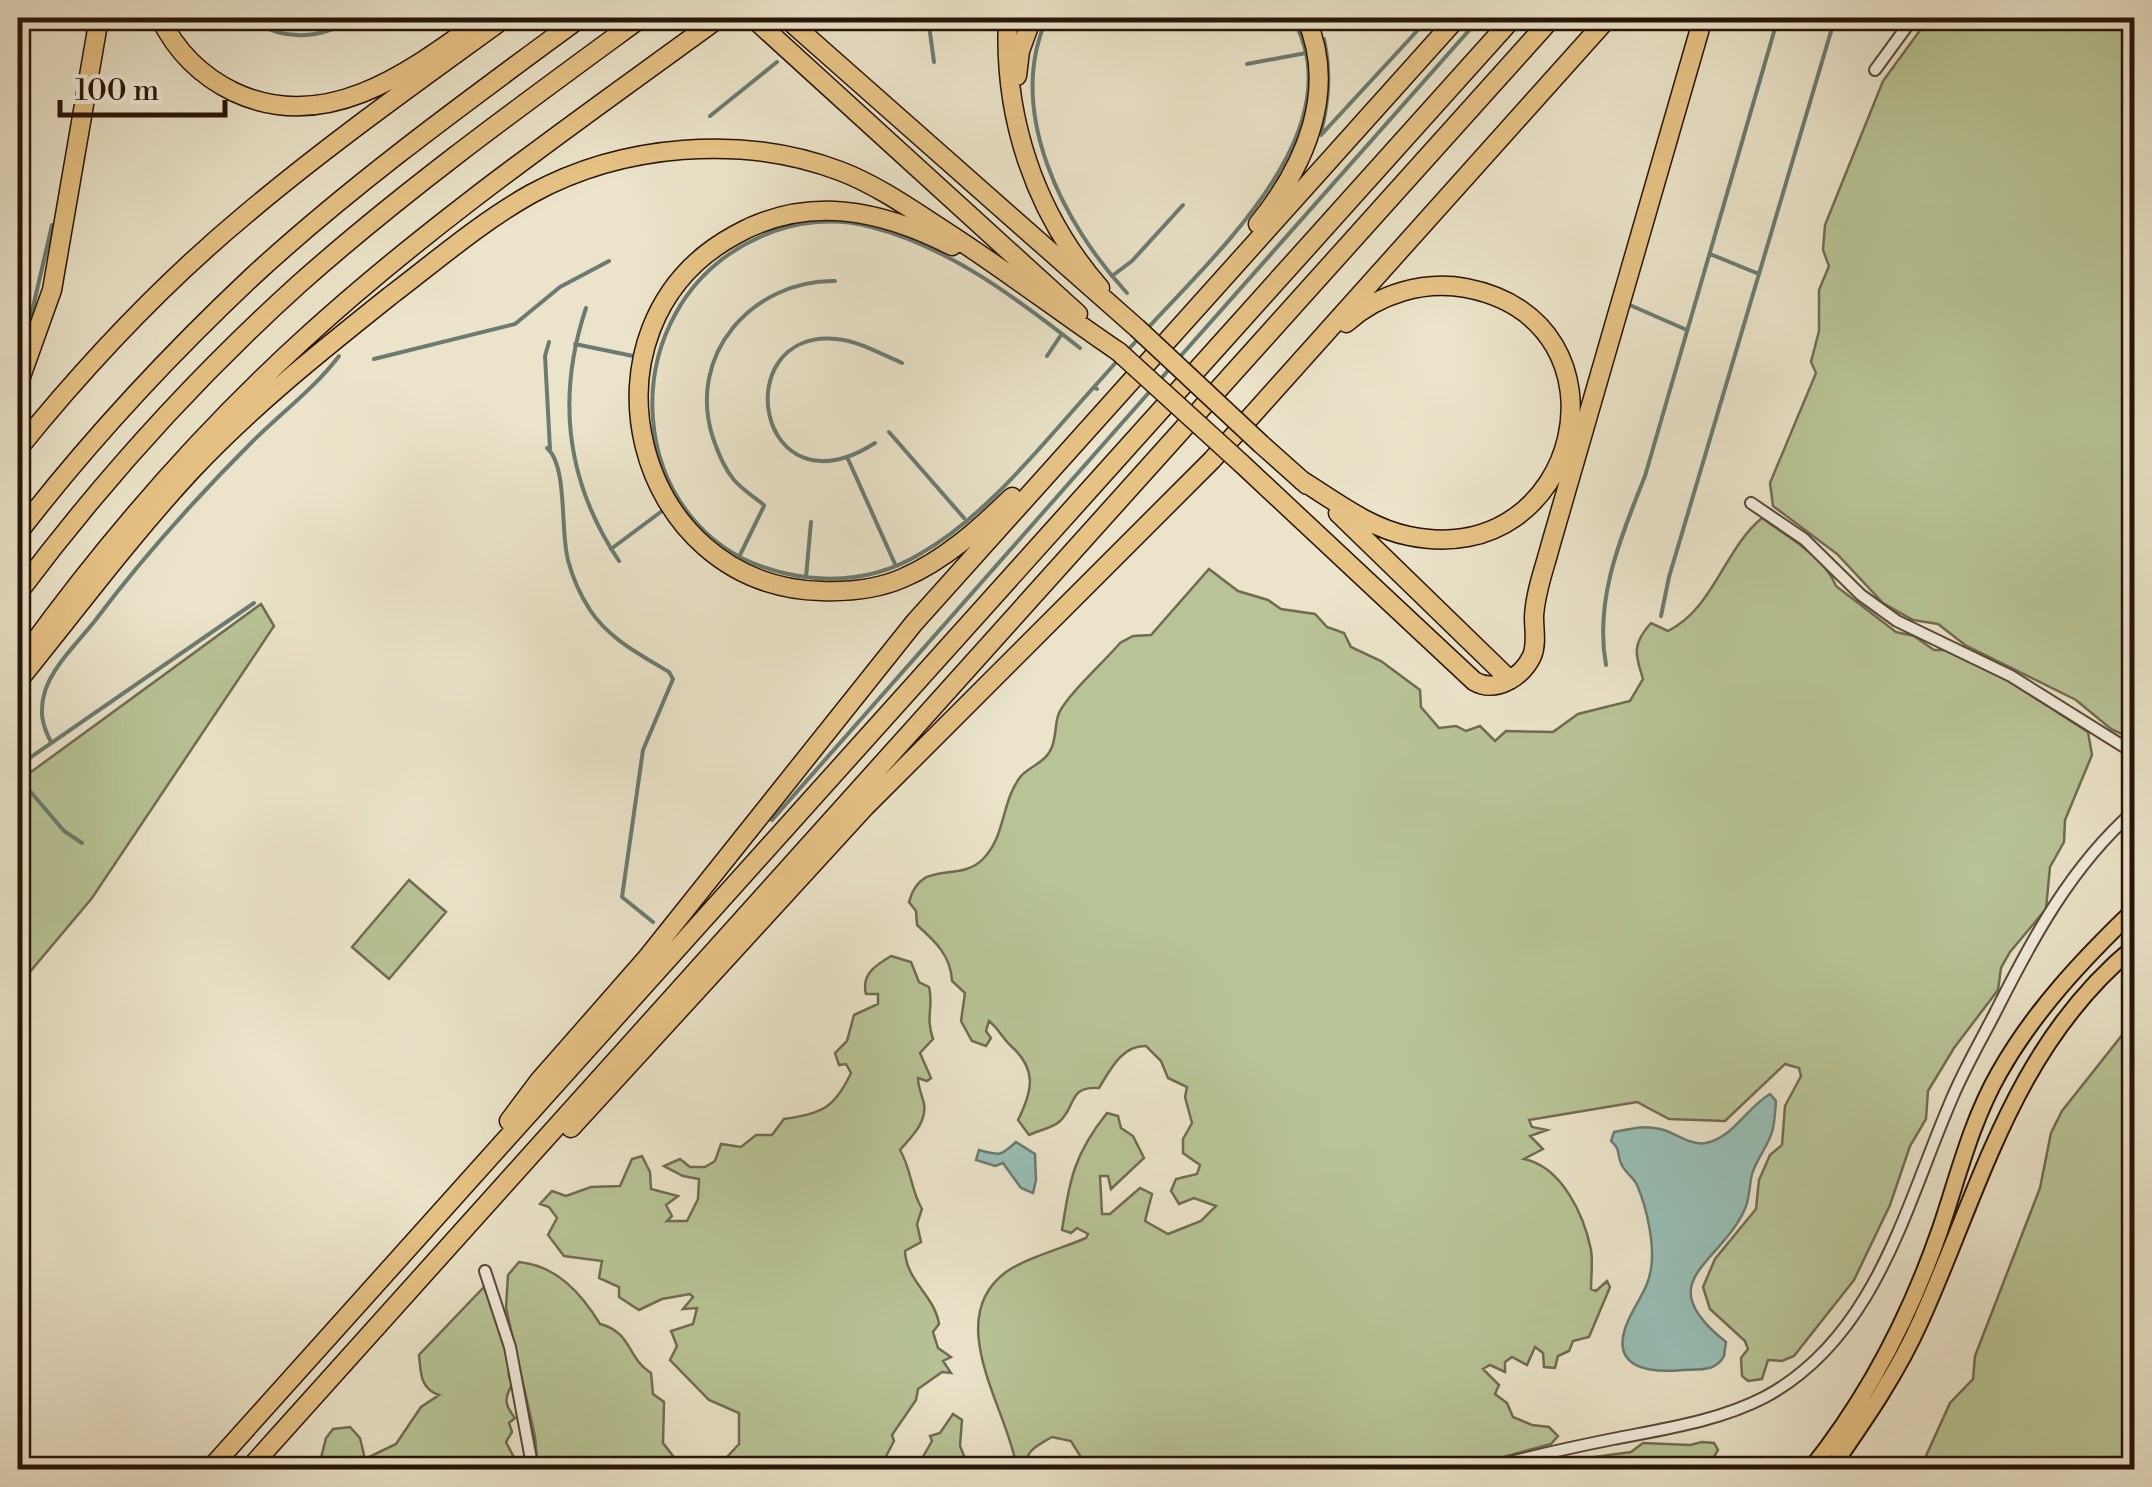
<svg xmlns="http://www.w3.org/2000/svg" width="2152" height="1487" font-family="'Libre Bodoni',serif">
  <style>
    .green { fill: #b8c496; stroke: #706c50; stroke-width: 2.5 }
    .water { fill: #98bfb6; stroke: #6b7b71; stroke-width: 2.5 }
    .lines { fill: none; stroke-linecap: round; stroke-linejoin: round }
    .stream { stroke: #6b7b71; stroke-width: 4 }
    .street-casing { stroke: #584839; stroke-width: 14 }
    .primary-casing { stroke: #271409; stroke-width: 19 }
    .highway-casing { stroke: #271409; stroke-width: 21 }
    .street { stroke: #f2eddd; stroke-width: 10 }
    .primary { stroke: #e6c285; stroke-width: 15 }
    .highway { stroke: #e6c285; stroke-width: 18 }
    .highway-bridge-casing { stroke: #271409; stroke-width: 21; stroke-linecap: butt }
    .highway-bridge { stroke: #e6c285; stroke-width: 18 }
  </style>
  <rect width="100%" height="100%" fill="#ebe4ca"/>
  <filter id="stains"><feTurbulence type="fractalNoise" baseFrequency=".002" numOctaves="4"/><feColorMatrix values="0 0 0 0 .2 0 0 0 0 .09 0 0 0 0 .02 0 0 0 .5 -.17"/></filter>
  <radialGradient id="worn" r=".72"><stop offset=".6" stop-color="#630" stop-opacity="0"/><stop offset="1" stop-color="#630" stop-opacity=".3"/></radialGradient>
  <path class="green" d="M1929,18H2134V740L2111,729L2076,700L1965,645L1938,624L1913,620L1883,603L1837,554L1773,506L1770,483L1816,373L1811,362L1819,331V290L1829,266L1823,250L1825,225L1883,81Z
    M1762,518C1788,537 1824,556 1836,586L1896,632L1914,636L1934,650H1947L2014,684L2088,732L2092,755L2065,820L2064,842L2050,867L2046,909L2010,952L2001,968L1998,990L1954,1048L1928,1091L1926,1119L1910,1146L1890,1205L1854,1280L1794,1356L1782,1361L1768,1360L1762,1379L1748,1381L1742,1376L1741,1358L1748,1349L1745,1341L1710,1309L1703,1287L1715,1259L1756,1209L1759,1180L1770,1155L1782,1145L1785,1106L1801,1076L1799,1068L1785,1064L1725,1121L1669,1119L1637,1102L1529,1120L1532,1127L1547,1130L1530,1136L1543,1149L1524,1159C1562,1167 1584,1215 1591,1250C1593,1262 1591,1276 1591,1289L1596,1291L1607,1281L1610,1287L1589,1337L1573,1341L1569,1351L1558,1356L1555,1368L1544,1367L1543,1353L1535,1347L1527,1365L1512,1357L1505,1362V1372L1490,1365L1483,1369L1499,1385L1495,1394L1507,1403L1513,1417L1532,1425L1549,1427L1558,1436L1551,1444L1496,1459L1484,1457L1450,1469H1118L1087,1467L1071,1441L1052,1437C1035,1447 1026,1450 1025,1469H1017C1009,1411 941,1320 1006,1272C1026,1258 1063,1248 1086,1238L1088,1234L1077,1228L1071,1233L1062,1230C1070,1179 1074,1154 1107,1113L1118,1116L1121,1128L1133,1136L1144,1158L1111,1189L1108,1176H1100L1102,1214H1110L1140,1188L1152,1194L1145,1221L1168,1234L1201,1221L1216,1206L1194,1198L1179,1204L1171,1191L1176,1179L1197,1174L1200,1165L1183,1153V1139L1192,1123L1185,1097L1187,1087L1168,1078L1161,1061L1146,1046C1122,1045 1110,1070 1099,1088C1067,1086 1077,1107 1059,1122C1052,1128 1037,1131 1029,1135L1018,1120C1033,1090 1037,1069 1011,1046C1003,1039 999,1029 989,1021L986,1031L991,1038L986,1046L972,1041L961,1021L965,993L952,981C951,956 935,941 917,925L916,911L909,902C921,857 959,884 983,859C1006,836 1001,801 1021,776C1029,767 1045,762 1050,751C1057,740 1054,725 1059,713C1068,694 1105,661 1120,643L1133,636L1151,635L1209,569L1238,591L1268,600L1281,609L1315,614L1327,627L1344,633L1351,647L1381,661L1420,690L1421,707L1439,728L1456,726L1466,731L1480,726L1495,741L1506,731L1553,732L1578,714L1630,701L1643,679C1635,653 1632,644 1651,623L1668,631C1714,608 1724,549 1762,518Z
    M261,604L274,626L92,898L18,986V760L31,772Z
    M409,880L446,912L389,979L352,947Z
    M891,956L911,962L919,982L929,987C934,1006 925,1016 933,1039L920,1053L931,1078L927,1081L918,1078C918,1088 922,1094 924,1104C927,1123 911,1137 900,1150C912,1171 910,1188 922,1209L917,1224L921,1242L905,1251C906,1281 935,1296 939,1324L933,1332L938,1348L951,1357L943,1361L951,1373L942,1372L918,1389L916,1400L892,1435L894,1441L882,1464L898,1469H748L747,1466L733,1464L727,1457L739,1444V1413L709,1400L670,1360L677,1346L671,1331L693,1324L697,1308L683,1309L693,1297L690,1294L662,1299L639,1310L619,1297V1287L599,1278L602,1261L564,1256L548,1235L557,1218L549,1207L540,1204L552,1191L566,1196L591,1187L620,1186L632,1159L642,1156L650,1172L651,1189L678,1196L666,1205L672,1216L667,1221H687L698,1199L699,1179L683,1176L664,1166L680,1159L690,1167H705L715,1161L721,1144L741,1147L756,1135H772L784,1119C822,1113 834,1109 851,1073L846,1064L839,1065L835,1053L847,1041L854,1015L878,1004V994H866C861,974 876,965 891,956Z
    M2134,1020V1469H1920L1950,1403L1973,1379L1975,1356L2040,1188L2051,1133L2062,1111Z
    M519,1262C557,1266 581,1293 600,1324C632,1332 627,1358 651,1373L653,1394L664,1402L663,1443L683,1469H538L535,1437L506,1308L508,1275Z
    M484,1287L507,1345L509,1377L513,1383C504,1398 504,1404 515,1418L509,1423L512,1432L506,1442L520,1469L318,1470L326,1438L333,1429L350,1427L360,1438L365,1459L396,1444L421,1407L439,1395C420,1388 421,1374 419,1355Z
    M953,1414L962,1420L960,1446L964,1456L976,1462L986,1458L992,1469H916L932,1441L930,1436L940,1433Z
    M1702,1442L1714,1443L1718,1450L1707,1469H1544L1565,1461L1631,1452L1643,1443L1690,1445Z"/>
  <path class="water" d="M1770,1094L1776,1101C1775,1111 1775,1122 1772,1132C1768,1146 1757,1158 1752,1174C1749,1186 1750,1200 1744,1211C1718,1266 1649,1281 1726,1342L1724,1356C1716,1372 1699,1369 1683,1370C1653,1373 1610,1370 1626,1326C1633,1306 1648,1291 1651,1269C1655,1245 1647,1208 1637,1185C1634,1178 1627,1174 1623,1167C1616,1157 1622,1150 1611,1141L1614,1132C1631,1129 1642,1125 1660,1129C1675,1132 1690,1146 1706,1143C1734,1137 1747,1107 1770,1094Z
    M1016,1142L1035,1154L1036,1180L1033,1193L1021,1188L1003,1163L995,1166L976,1160L979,1150C1002,1156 1000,1156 1016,1142Z"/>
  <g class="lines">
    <path class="stream" d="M249,18C283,43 321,39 355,18
      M928,18L934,62
      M1047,18C1005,111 1063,224 1127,293
      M832,22L837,18
      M18,58L25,18
      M1247,64L1306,53
      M710,116L777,62
      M1321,133C1329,100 1331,72 1324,39
      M1321,135L1429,18
      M1710,254L1759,274
      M1112,276L1132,261L1183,205
      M1632,306L1687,330
      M586,308C556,398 566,482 619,561
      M1146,330C1213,256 1358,128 1292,18
      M18,332L23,319L31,316L52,225
      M549,342L545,356L550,449
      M575,344L633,356
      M1080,348C1019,300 948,246 871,227C835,217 794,221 760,237C606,305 619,539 788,574C835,584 878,579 920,554C987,516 1043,443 1094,387
      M1126,352L1140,337
      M1047,356L1061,335
      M374,359L515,324L560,287L609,261
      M1178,359L1480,18
      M1159,381L1172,366
      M1097,389L1094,387L1119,359
      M889,432L964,518
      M875,443C756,519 726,329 836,339C859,341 881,354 902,363
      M547,448C568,466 560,531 568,560C572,576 581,596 590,610C609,639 641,655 669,672L673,679L643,750L622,897L653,922
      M848,459L895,564
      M764,505C754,497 743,490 734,480C724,468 718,453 713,438C686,355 752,280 835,281
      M611,549L662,511
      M740,555L764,506
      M806,577L811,522
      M1661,616L1669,577L1835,18
      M1606,665C1594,599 1621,537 1645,476L1778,18
      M51,742C42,725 39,711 45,691C53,666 78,642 94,622C142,558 195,499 252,442C281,413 314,389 339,356
      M18,766L254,603
      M18,777L64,831L82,843
      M772,820L1152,389"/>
    <defs>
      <path id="street" d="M1875,70L1913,18
        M18,202H24
        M1751,503L1804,539L1861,595L1897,621L2011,676L2134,753
        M485,1271L510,1347L533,1470
        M1480,1470C1524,1458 1568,1448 1613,1439C1664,1429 1719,1421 1765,1397C1877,1337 1906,1203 1953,1096C1965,1068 1980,1042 1994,1015C2031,941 2071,866 2134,811"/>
      <path id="primary" d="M1810,1470C1868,1398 1910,1316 1940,1230C1958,1177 1971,1122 1999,1073C2034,1011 2083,959 2134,910
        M1830,1470C1864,1421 1897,1374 1921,1320C1982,1184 2014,1046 2134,947"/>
      <path id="highway" d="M160,18C176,51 201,76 234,92C327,136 412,70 484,18
        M753,18L1078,314
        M786,18L1137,328
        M1008,18C1003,116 1034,212 1100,288
        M1017,76L1020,51L1032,18
        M1258,224C1305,166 1338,91 1306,18
        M952,246C881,210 808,194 735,235C568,326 632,586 821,591C848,592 878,589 903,578C945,560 980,528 1012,497
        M18,385L52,290L99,18
        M1261,444L1307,485
        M18,449C86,365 161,285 245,215C328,145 417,82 505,18
        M1242,464L1474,681C1495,694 1522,677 1532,656C1537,644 1534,630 1534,617C1535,593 1544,570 1550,547L1703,18
        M1301,480C1335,501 1369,528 1409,536C1582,572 1639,321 1466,288C1424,280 1378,294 1346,323
        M1338,513L1510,680
        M18,533C89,441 168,356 253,276C355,182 469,100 580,18
        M18,593C102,481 195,378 299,284C407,188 525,103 641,18
        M27,652C109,539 201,433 304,339C433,221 578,121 719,18
        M18,681C75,611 129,538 191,471C252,406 321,351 390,296C436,261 481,222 531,194C622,144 743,134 840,171C877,185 911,209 945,231C1004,269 1060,312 1119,352
        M509,1121L539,1081L646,959L914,623L1457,18
        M571,1128L865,807L1212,460L1608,18
        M209,1470L1513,18
        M248,1470L1552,18"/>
    </defs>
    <use href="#street" class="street-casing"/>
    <use href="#primary" class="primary-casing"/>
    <use href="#highway" class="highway-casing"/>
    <use href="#street" class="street"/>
    <use href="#primary" class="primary"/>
    <use href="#highway" class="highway"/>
    <defs>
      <path id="highway-bridge" d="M1137,328L1261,444
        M1119,352L1242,464"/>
    </defs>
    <use href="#highway-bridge" class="highway-bridge-casing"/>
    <use href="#highway-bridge" class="highway-bridge"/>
  </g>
  <rect width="2152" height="1487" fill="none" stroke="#ebe4ca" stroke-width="60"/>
  <rect x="20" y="20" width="2112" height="1447" fill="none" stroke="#271409" stroke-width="5"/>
  <rect x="30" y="30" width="2092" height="1427" fill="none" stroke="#271409" stroke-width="2.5"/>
  <path d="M60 100v15h165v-15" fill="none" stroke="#271409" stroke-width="5"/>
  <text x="75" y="100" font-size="30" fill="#271409" stroke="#f2eddd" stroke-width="8" paint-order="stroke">100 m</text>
  <rect width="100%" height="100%" filter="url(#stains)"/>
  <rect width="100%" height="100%" fill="url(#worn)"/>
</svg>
